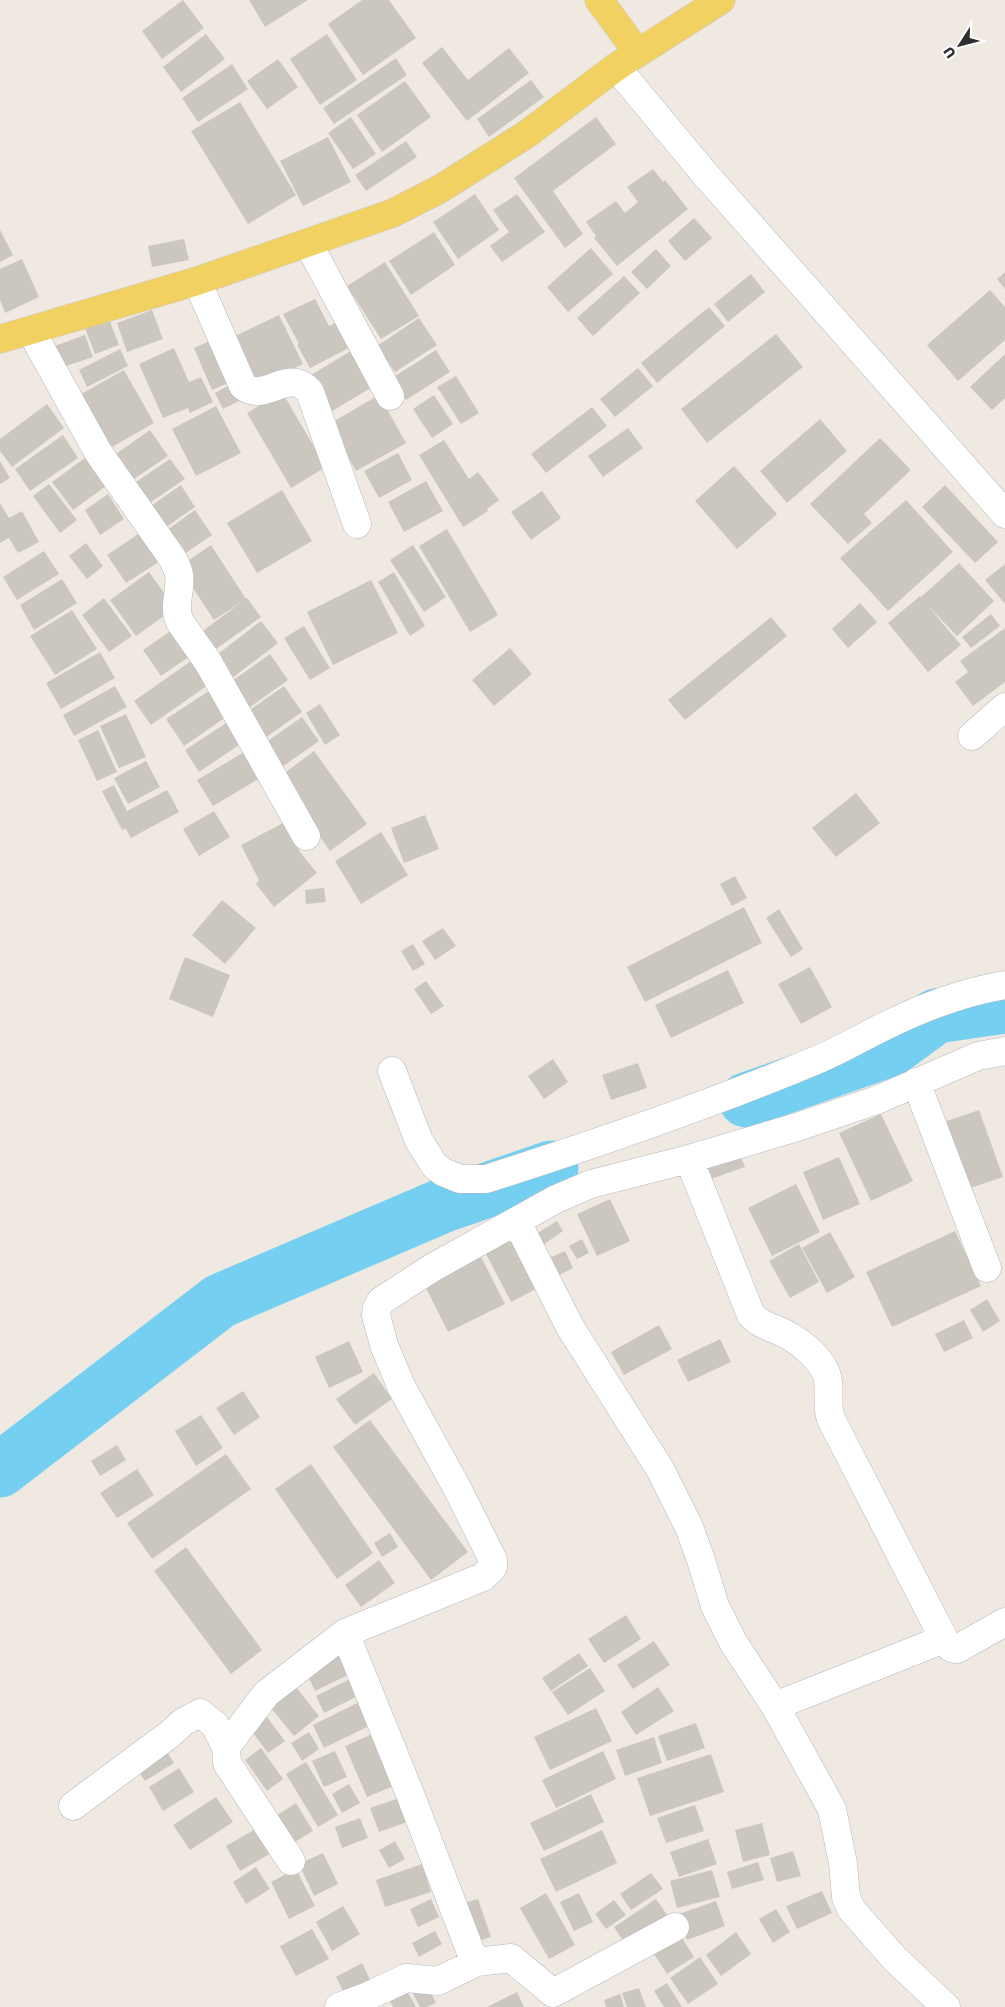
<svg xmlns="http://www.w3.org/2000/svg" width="1005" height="2007" font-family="Rubik,sans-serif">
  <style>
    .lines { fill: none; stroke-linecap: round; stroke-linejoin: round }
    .river { stroke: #75cff0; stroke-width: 55 }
    .building { fill: #cbc7bf }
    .minor-casing { stroke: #b4b7c1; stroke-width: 29 }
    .major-casing { stroke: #c9c9c9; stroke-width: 29 }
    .minor { stroke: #fff; stroke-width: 28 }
    .major { stroke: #f2d163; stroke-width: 28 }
  </style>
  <rect width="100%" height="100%" fill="#efe9e1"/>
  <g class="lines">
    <path class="river" d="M746,1100L891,1049L936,1016L1005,1006
      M0,1470L220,1301L444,1205L551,1168"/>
  </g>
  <path class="building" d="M183,0L204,28L162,59L142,31Z
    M249,0H308L265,27Z
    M362,0H389L416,38L363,75L328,24Z
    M206,34L225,59L181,92L163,67Z
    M327,34L357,80L320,105L290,59Z
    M442,47L468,80L509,48L529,73L467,121L422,63Z
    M396,58L407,75L334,124L323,108Z
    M278,59L298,87L267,109L247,81Z
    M232,64L248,89L198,122L182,98Z
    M531,80L544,97L489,137L477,119Z
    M405,81L431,117L382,152L357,115Z
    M240,102L296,195L248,224L191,131Z
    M351,117L376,154L353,169L328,133Z
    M596,117L616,144L553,191L583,234L565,248L514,178Z
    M328,137L351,182L303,206L280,161Z
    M406,141L417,157L366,191L355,175Z
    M653,169L663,182L665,180L688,209L617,266L594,238L596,236L586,222L616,201L625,213L638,202L627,187Z
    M475,194L499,230L458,259L433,222Z
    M517,194L545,232L502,262L490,246L509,232L493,210Z
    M694,218L712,238L685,261L668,241Z
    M0,230L13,255L0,262Z
    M434,232L455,265L411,295L389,261Z
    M184,239L189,260L152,267L148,246Z
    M591,248L613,274L568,312L547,287Z
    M656,249L671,266L647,289L631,272Z
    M22,259L39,297L5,313L0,300V269Z
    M385,262L419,316L381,339L347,286Z
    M1005,272V289L997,279Z
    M751,274L765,292L728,322L714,304Z
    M624,276L640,293L593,336L577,318Z
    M990,290L1005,307V340L958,381L927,345Z
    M315,299L329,326L340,320L353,346L310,368L297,345L299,344L283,314Z
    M709,307L725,326L657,383L641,363Z
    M152,310L163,339L127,352L117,323Z
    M279,315L303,364L254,387L231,338Z
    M419,318L437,345L395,372L377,346Z
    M109,319L119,345L95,354L85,328Z
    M776,334L803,367L707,443L681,409Z
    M85,335L93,357L60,368L52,347Z
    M217,338L235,380L212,390L194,348Z
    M359,346L381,382L327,414L306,378Z
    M174,348L189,382L201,377L213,402L190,413L188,408L163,418L139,364Z
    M120,349L128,366L87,387L79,370Z
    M436,350L450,372L406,400L392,378Z
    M1005,354V398L992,410L970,387Z
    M638,368L653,386L615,417L600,399Z
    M124,370L154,423L105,451L74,398Z
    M456,376L479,413L461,424L437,387Z
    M231,384L239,401L223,409L215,393Z
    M282,392L326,467L291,488L247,413Z
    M379,395L406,443L356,471L329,424Z
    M434,395L453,424L432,438L413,409Z
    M47,404L64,428L12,467L0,451V439Z
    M216,406L241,453L196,476L172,429Z
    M592,407L607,426L546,473L531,454Z
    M820,419L847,451L787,503L760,471Z
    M628,428L643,448L603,477L588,456Z
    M150,430L168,456L128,483L110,458Z
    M63,435L78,458L30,491L15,469Z
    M880,438L911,470L864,514L872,523L848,544L810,504Z
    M444,440L469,479L478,472L499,500L487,509L488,511L463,527L419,455Z
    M398,453L412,480L379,498L364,471Z
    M89,455L110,483L73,510L52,482Z
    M170,459L185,479L141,509L127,488Z
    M0,461L10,478L0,484Z
    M734,466L777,514L737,549L695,501Z
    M426,481L443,511L404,532L388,502Z
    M49,484L77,520L60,533L33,496Z
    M181,485L195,507L162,530L148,508Z
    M945,485L998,542L975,563L922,507Z
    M282,490L312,541L257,573L227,523Z
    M542,491L561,518L531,540L511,512Z
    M108,494L124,519L100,535L85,510Z
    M906,500L953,552L888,611L840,558Z
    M0,503L9,518L22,511L39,542L18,553L9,538L0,543Z
    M195,510L212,535L180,557L163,533Z
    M146,529L165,558L126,583L107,555Z
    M447,529L498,615L470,632L419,546Z
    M86,543L103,566L87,579L69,556Z
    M211,545L246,599L214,620L179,567Z
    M413,545L446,597L424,612L390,560Z
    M44,551L59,574L17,600L3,577Z
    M959,563L994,601L957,636L928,606L961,645L928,672L888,623L920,596L921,597Z
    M1005,564V604L985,580Z
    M149,572L175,608L136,636L110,600Z
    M394,572L425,626L410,636L378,582Z
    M62,579L77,603L34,630L20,605Z
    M371,580L398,633L333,665L307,612Z
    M104,598L132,636L109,652L82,615Z
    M247,598L261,617L209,654L196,636Z
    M860,603L877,622L848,648L832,629Z
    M72,610L97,649L55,675L30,636Z
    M991,614L1000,626L971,648L962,637Z
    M771,617L787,636L685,720L668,700Z
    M261,621L278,643L231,679L214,657Z
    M304,626L330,668L310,680L284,638Z
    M175,628L193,654L161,676L143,650Z
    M1005,628V682L973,706L955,682L968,672L960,661Z
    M510,648L532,674L494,706L472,680Z
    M100,652L115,678L61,709L46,683Z
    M270,654L288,680L246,710L228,684Z
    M191,661L208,685L151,725L134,701Z
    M115,686L127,707L74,736L63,715Z
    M284,686L302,712L262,740L244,714Z
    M212,689L229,715L184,746L166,719Z
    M320,704L340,735L325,745L306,713Z
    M126,714L146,757L119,768L100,726Z
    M302,717L319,741L279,769L262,745Z
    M234,718L248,739L199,772L185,750Z
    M98,730L117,772L97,781L78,740Z
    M251,748L267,774L213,806L197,780Z
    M314,751L367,824L330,851L278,778Z
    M146,761L160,787L128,804L114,778Z
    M114,785L127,811L167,790L179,812L131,838L126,829L122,830L102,791Z
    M856,793L880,823L836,857L812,828Z
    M214,811L230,837L199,856L183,829Z
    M425,815L439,849L404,863L391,828Z
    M285,822L300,852L317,873L274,907L256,884L259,880L241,845Z
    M381,832L408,875L361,904L335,861Z
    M735,876L747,898L732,906L720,884Z
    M324,888L326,902L306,904L305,890Z
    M222,900L256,928L225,964L192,935Z
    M744,907L762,943L645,1002L627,967Z
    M779,909L803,949L791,957L766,918Z
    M443,928L456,946L435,960L422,941Z
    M413,944L425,964L413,971L401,951Z
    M185,957L230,975L213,1017L169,999Z
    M810,967L832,1007L801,1024L778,984Z
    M728,970L744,1003L671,1038L655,1005Z
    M426,981L444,1006L431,1014L414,989Z
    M553,1059L568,1082L544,1099L528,1076Z
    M638,1063L647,1088L611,1100L602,1075Z
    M979,1110L1003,1177L962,1191L938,1124Z
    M881,1114L913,1181L871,1201L839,1133Z
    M738,1150L745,1167L708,1180L702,1163Z
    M839,1157L860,1204L823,1220L803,1172Z
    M796,1184L820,1232L772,1256L748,1208Z
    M610,1199L630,1241L597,1256L577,1214Z
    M557,1221L563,1231L543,1245L536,1234Z
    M955,1231L981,1286L892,1327L866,1272Z
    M830,1232L855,1277L827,1293L802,1248Z
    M511,1233L540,1287L511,1302L483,1248Z
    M582,1239L589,1253L577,1259L569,1246Z
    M799,1244L819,1282L790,1298L769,1261Z
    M478,1251L505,1304L448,1332L422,1280Z
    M565,1251L573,1268L555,1277L547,1259Z
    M987,1299L1000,1321L983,1332L970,1310Z
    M964,1320L973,1338L944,1352L935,1334Z
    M659,1325L672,1349L624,1375L611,1352Z
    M720,1339L731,1362L688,1382L677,1360Z
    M349,1341L363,1372L329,1388L315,1357Z
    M374,1373L392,1399L355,1425L336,1399Z
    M243,1391L260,1417L234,1435L216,1408Z
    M201,1415L223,1448L196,1466L175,1431Z
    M370,1420L468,1552L431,1580L333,1447Z
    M117,1445L126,1460L100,1476L91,1461Z
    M226,1454L251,1489L152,1559L127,1523Z
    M311,1464L373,1553L337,1579L275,1489Z
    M137,1469L154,1495L117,1518L100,1493Z
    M390,1533L398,1547L382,1557L374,1543Z
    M186,1547L262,1650L231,1674L154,1571Z
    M379,1560L395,1583L361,1607L345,1585Z
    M626,1615L641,1639L604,1663L588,1639Z
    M654,1641L670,1665L633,1689L617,1665Z
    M340,1653L350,1674L315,1691L305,1670Z
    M579,1653L588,1666L551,1691L542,1678Z
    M590,1668L605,1691L568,1715L552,1692Z
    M350,1679L358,1696L324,1713L316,1696Z
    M295,1686L319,1716L294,1736L270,1707Z
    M658,1687L674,1711L636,1735L621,1712Z
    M359,1702L371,1725L324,1748L313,1725Z
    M596,1708L612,1741L550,1770L534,1737Z
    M266,1716L285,1741L268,1753L250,1729Z
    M696,1723L705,1748L667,1761L658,1736Z
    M379,1731L401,1783L367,1797L345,1746Z
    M309,1732L319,1749L302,1761L291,1743Z
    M654,1737L662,1763L625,1776L616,1750Z
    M163,1745L174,1763L145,1781L133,1763Z
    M261,1748L283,1779L267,1791L245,1760Z
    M335,1751L347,1777L324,1787L312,1761Z
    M603,1751L616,1779L556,1808L542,1780Z
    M711,1754L724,1792L650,1816L637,1778Z
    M306,1762L338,1815L318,1827L286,1774Z
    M179,1768L194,1792L163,1811L149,1787Z
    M349,1784L360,1803L342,1813L332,1794Z
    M591,1794L604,1822L544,1851L530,1823Z
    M405,1796L413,1820L379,1832L370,1808Z
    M216,1797L233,1822L190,1850L173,1825Z
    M296,1803L313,1831L290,1845L274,1817Z
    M695,1805L704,1831L666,1843L657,1818Z
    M360,1818L368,1838L342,1848L335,1827Z
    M762,1823L770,1855L743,1862L735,1830Z
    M261,1826L275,1851L240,1871L226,1846Z
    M602,1830L617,1863L556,1892L540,1859Z
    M708,1839L717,1864L679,1877L670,1852Z
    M395,1841L405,1859L389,1868L379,1850Z
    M793,1851L801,1876L777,1882L770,1858Z
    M323,1853L338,1884L314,1896L299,1864Z
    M758,1862L764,1880L732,1889L727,1872Z
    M422,1864L431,1892L385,1907L376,1880Z
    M256,1867L270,1889L246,1904L233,1882Z
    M296,1869L315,1906L289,1919L271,1882Z
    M712,1870L720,1897L677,1908L670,1881Z
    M651,1873L663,1889L631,1910L620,1894Z
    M822,1891L832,1913L797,1929L786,1906Z
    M546,1893L575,1945L549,1959L520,1908Z
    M579,1893L593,1922L574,1931L560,1902Z
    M431,1899L439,1917L418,1927L410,1909Z
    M478,1899L491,1937L472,1943L458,1905Z
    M656,1899L670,1919L628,1948L614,1927Z
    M614,1900L626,1915L606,1929L595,1914Z
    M716,1901L725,1926L687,1940L679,1914Z
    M343,1906L360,1934L332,1951L316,1922Z
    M776,1909L790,1932L773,1943L759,1919Z
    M312,1929L329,1959L296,1976L280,1946Z
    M435,1931L442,1944L419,1957L412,1943Z
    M736,1932L751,1954L721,1976L706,1955Z
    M681,1936L694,1957L667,1974L654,1954Z
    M700,1957L718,1984L688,2004L670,1978Z
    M362,1963L372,1984L346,1997L336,1977Z
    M425,1981L436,2003L427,2007H420L410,1988Z
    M667,1983L682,2007H664L654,1991Z
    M639,1988L646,2007H627L622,1993Z
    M406,1989L416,2007H393L388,1998Z
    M517,1992L524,2007H487Z
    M620,1994L624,2007H606L604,2000Z"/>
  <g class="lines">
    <defs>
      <path id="minor" d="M616,67L705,174L1005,514
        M308,243L390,396
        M197,281L243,386C265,404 288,366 310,392L357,524
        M31,331L98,452L173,559C175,564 178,569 179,574C182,591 172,605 180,622L208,662L306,836
        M972,736L1005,707
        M392,1071L419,1141L435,1166L443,1172L460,1179H486C599,1143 710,1105 819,1059C841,1050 862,1037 883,1027C921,1008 963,992 1005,985
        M916,1082L987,1268
        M689,1159L751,1315C759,1323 767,1326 777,1330C796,1338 818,1354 826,1373C832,1388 825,1403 831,1419L944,1639
        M517,1222L570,1327L660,1469L689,1527L701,1560L715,1606L733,1642L775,1706L832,1809L843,1863L846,1897L851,1909L895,1959L946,2007
        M345,1633L412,1799L470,1950L477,1962L511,1958L553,1993L675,1927
        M775,1706L944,1639C947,1645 950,1649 957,1649L1005,1622
        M73,1806L170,1734L183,1722L200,1713L215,1725L226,1747
        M291,1861L227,1763L226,1747L266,1694L345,1633L483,1577L493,1567V1560L457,1488L401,1386L384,1345L376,1315L377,1308L381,1301L432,1268L556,1199L591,1184L689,1159L797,1127L877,1100L978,1056L1005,1051
        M339,2007L366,1997L406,1978L438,1981L477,1962"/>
      <path id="major" d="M599,0L638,53
        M0,339L197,281L393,213L440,189L527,134L616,67L721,0"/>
    </defs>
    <use href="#minor" class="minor-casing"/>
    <use href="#major" class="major-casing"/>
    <use href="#minor" class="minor"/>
    <use href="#major" class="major"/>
  </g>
  <g transform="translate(960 45) rotate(234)" stroke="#ffffff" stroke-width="4" paint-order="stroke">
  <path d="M0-4L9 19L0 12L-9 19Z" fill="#2e2e2e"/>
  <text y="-8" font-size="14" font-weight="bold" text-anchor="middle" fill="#2e2e2e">U</text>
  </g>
</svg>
